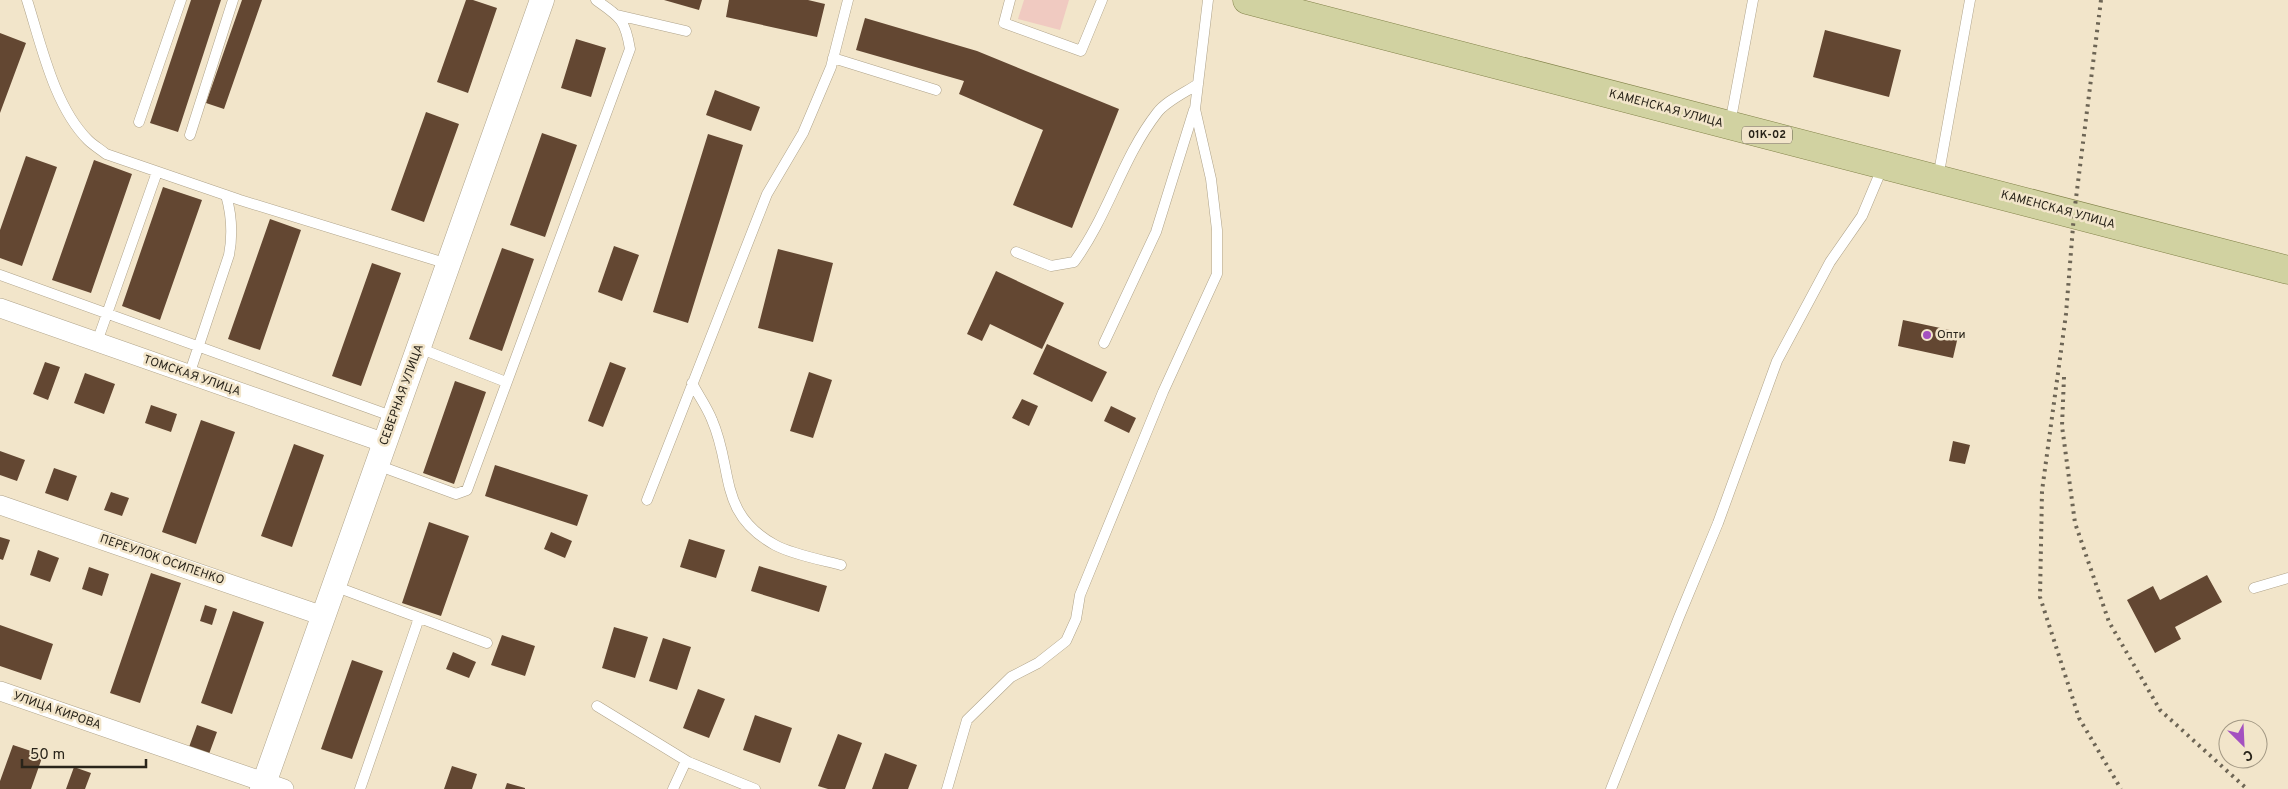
<svg xmlns="http://www.w3.org/2000/svg" width="2288" height="789" font-family="Overpass,sans-serif">
  <style>
    .green { fill: #f0cac1 }
    .building { fill: #634732 }
    .lines { fill: none; stroke-linecap: round; stroke-linejoin: round }
    .service-casing { stroke: #afa38a; stroke-width: 11 }
    .minor-casing { stroke: #afa38a; stroke-width: 20 }
    .tertiary-casing { stroke: #afa38a; stroke-width: 25 }
    .primary-casing { stroke: #828249; stroke-width: 29 }
    .service { stroke: #fff; stroke-width: 10 }
    .minor { stroke: #fff; stroke-width: 19 }
    .tertiary { stroke: #fff; stroke-width: 24 }
    .primary { stroke: #d1d2a1; stroke-width: 28 }
    .rail { stroke: #6d6555; stroke-width: 4; stroke-dasharray: 2.5 5; stroke-linecap: butt }
    .poi-dot { fill: #a451c0; stroke: #f2e5ca; stroke-width: 2 }
    .labels { text-anchor: middle; dominant-baseline: central; stroke-width: 5; stroke-linejoin: round; paint-order: stroke }
    .shield { fill: #f2e5ca; stroke: #655e4f; stroke-width: 1 }
    .shield-label { font-size: 11px; font-weight: bold; fill: #29241a }
    .street-label { font-size: 12px; fill: #29241a; stroke: #f2e5ca }
    .poi-label { font-size: 12px; fill: #29241a; stroke: #f2e5ca; text-anchor: start }
  </style>
  <rect width="100%" height="100%" fill="#f2e5ca"/>
  <path class="green" d="M1024,0H1069L1060,30L1018,19Z"/>
  <path class="building" d="M191,0H221L178,132L150,123Z
    M242,0H262L224,109L206,103Z
    M466,0H473L497,8L468,93L437,82Z
    M664,0H702L699,10Z
    M729,0H808L825,4L817,37L726,17Z
    M865,18L977,51L1119,109L1072,228L1013,205L1043,130L959,94L964,81L856,50Z
    M1825,30L1901,50L1889,97L1813,77Z
    M0,33L26,43L0,113Z
    M576,39L606,48L591,97L561,88Z
    M715,90L760,107L751,131L706,115Z
    M426,112L459,124L424,222L391,210Z
    M542,133L577,145L545,237L510,225Z
    M708,134L743,145L688,323L653,312Z
    M26,156L57,167L22,266L0,258V230Z
    M94,160L132,174L91,293L52,280Z
    M163,187L202,200L160,320L122,306Z
    M270,219L301,230L260,350L228,339Z
    M614,246L639,255L622,301L598,292Z
    M502,248L534,259L502,351L469,339Z
    M778,249L833,263L813,342L758,328Z
    M372,263L401,273L361,386L332,376Z
    M996,271L1064,303L1042,349L990,324L982,341L967,334Z
    M1903,320L1959,332L1953,358L1898,346Z
    M1047,344L1107,372L1092,402L1033,374Z
    M45,362L60,367L48,400L33,394Z
    M610,362L626,368L603,427L588,421Z
    M809,372L832,380L813,438L790,431Z
    M85,373L115,384L104,414L74,403Z
    M455,381L486,392L454,484L423,473Z
    M1022,399L1038,406L1029,426L1012,418Z
    M151,405L177,414L171,432L145,423Z
    M1111,406L1136,418L1129,433L1104,421Z
    M201,420L235,432L196,544L162,532Z
    M1953,441L1970,445L1965,464L1949,461Z
    M294,444L324,455L292,547L261,536Z
    M0,451L25,460L17,481L0,475Z
    M495,465L588,495L577,526L485,496Z
    M54,468L77,476L68,501L45,493Z
    M111,492L129,498L122,516L104,510Z
    M429,522L469,536L441,616L402,603Z
    M551,532L572,541L565,558L544,549Z
    M0,537L10,540L3,560L0,559Z
    M689,539L725,550L716,578L680,567Z
    M38,550L59,558L50,582L30,575Z
    M759,566L827,586L819,612L751,591Z
    M89,567L109,574L102,596L82,589Z
    M151,573L181,583L140,703L110,693Z
    M2207,575L2222,602L2175,627L2181,639L2155,653L2127,600L2153,586L2160,600Z
    M205,605L217,609L212,625L200,621Z
    M233,611L264,622L232,714L201,703Z
    M0,625L53,644L41,680L0,666Z
    M614,627L648,637L635,678L602,668Z
    M502,635L535,646L525,676L491,665Z
    M663,638L691,647L677,690L649,681Z
    M453,652L476,662L469,678L446,669Z
    M352,660L383,671L352,759L321,749Z
    M698,689L725,699L709,738L683,728Z
    M755,715L792,728L780,763L743,750Z
    M197,725L217,732L209,754L189,747Z
    M838,734L862,743L845,789H828L818,786Z
    M13,745L43,755L31,789H0V781Z
    M885,753L917,765L908,789H872Z
    M452,766L477,774L472,789H444Z
    M74,767L91,773L85,789H66Z
    M507,783L525,788V789H505Z"/>
  <g class="lines">
    <defs>
      <path id="service" d="M27,0C41,44 54,106 88,140C93,145 100,149 106,154L240,200L448,264
        M1010,0L1004,23L1081,51L1102,0
        M617,15L686,31
        M833,58L936,90
        M139,122L181,0
        M1730,124L1753,0
        M190,135L233,0
        M1938,178L1970,0
        M1016,252L1051,266L1074,262C1108,216 1122,158 1157,113C1166,101 1186,92 1198,84
        M0,275L394,417
        M97,342L157,172
        M1104,343L1156,232L1194,110
        M419,348L506,382
        M189,375L229,255C233,234 232,216 226,195
        M692,383C698,395 707,407 712,420C734,470 717,513 775,545C791,554 822,560 841,565
        M377,465L456,494L467,490L630,49C625,19 620,17 596,0
        M647,500L767,194L803,133L831,67L848,0
        M334,586L487,643
        M2254,588L2288,578
        M597,706L690,763
        M360,789L419,618
        M673,789L686,761L755,789
        M947,789L967,720L1011,677L1038,663L1066,641L1076,619L1080,595L1163,392L1217,274V230L1211,179L1195,109L1208,0
        M1611,789L1679,617L1718,523L1777,361L1830,262L1862,216L1883,166"/>
      <path id="minor" d="M0,308L385,443
        M0,505L323,616
        M0,691L284,789"/>
      <path id="tertiary" d="M262,789L542,0"/>
      <path id="primary" d="M1247,0L2288,270"/>
    </defs>
    <use href="#service" class="service-casing"/>
    <use href="#minor" class="minor-casing"/>
    <use href="#tertiary" class="tertiary-casing"/>
    <use href="#primary" class="primary-casing"/>
    <use href="#service" class="service"/>
    <use href="#minor" class="minor"/>
    <use href="#tertiary" class="tertiary"/>
    <use href="#primary" class="primary"/>
    <path class="rail" d="M2101,0L2074,214L2066,314L2042,491L2040,597L2079,718L2121,789
      M2064,377L2062,426L2075,523L2109,622L2160,710L2247,789"/>
  </g>
  <circle class="poi-dot" cx="1927" cy="335" r="5"/>
  <g class="labels">
    <rect class="shield" x="1742" y="126.5" width="50" height="17" rx="4"/>
    <g class="shield-label">
      <text x="1767" y="135">01К-02</text>
    </g>
    <g class="street-label">
      <text transform="translate(1666 109) rotate(15)">КАМЕНСКАЯ УЛИЦА</text>
      <text transform="translate(2058 210) rotate(15)">КАМЕНСКАЯ УЛИЦА</text>
      <text transform="translate(192 376) rotate(19)">ТОМСКАЯ УЛИЦА</text>
      <text transform="translate(402 395) rotate(-70)">СЕВЕРНАЯ УЛИЦА</text>
      <text transform="translate(162 560) rotate(19)">ПЕРЕУЛОК ОСИПЕНКО</text>
      <text transform="translate(57 711) rotate(19)">УЛИЦА КИРОВА</text>
    </g>
    <g class="poi-label">
      <text x="1937" y="335">Опти</text>
    </g>
  </g>
  <g transform="translate(2243 744) rotate(156)"><circle r="24" fill="#f2e5ca" stroke="#a29884"/>
  <path d="M0-4L9 19L0 12L-9 19Z" fill="#a451c0"/>
  <text y="-8" font-size="14" font-weight="bold" text-anchor="middle" fill="#29241a">С</text>
  </g>
  <path d="M22 759v8h124v-8" fill="none" stroke="#29241a" stroke-width="2.5"/>
  <text x="30" y="759" font-size="15" fill="#29241a" stroke="#f2e5ca" stroke-width="4" paint-order="stroke">50 m</text>
</svg>
